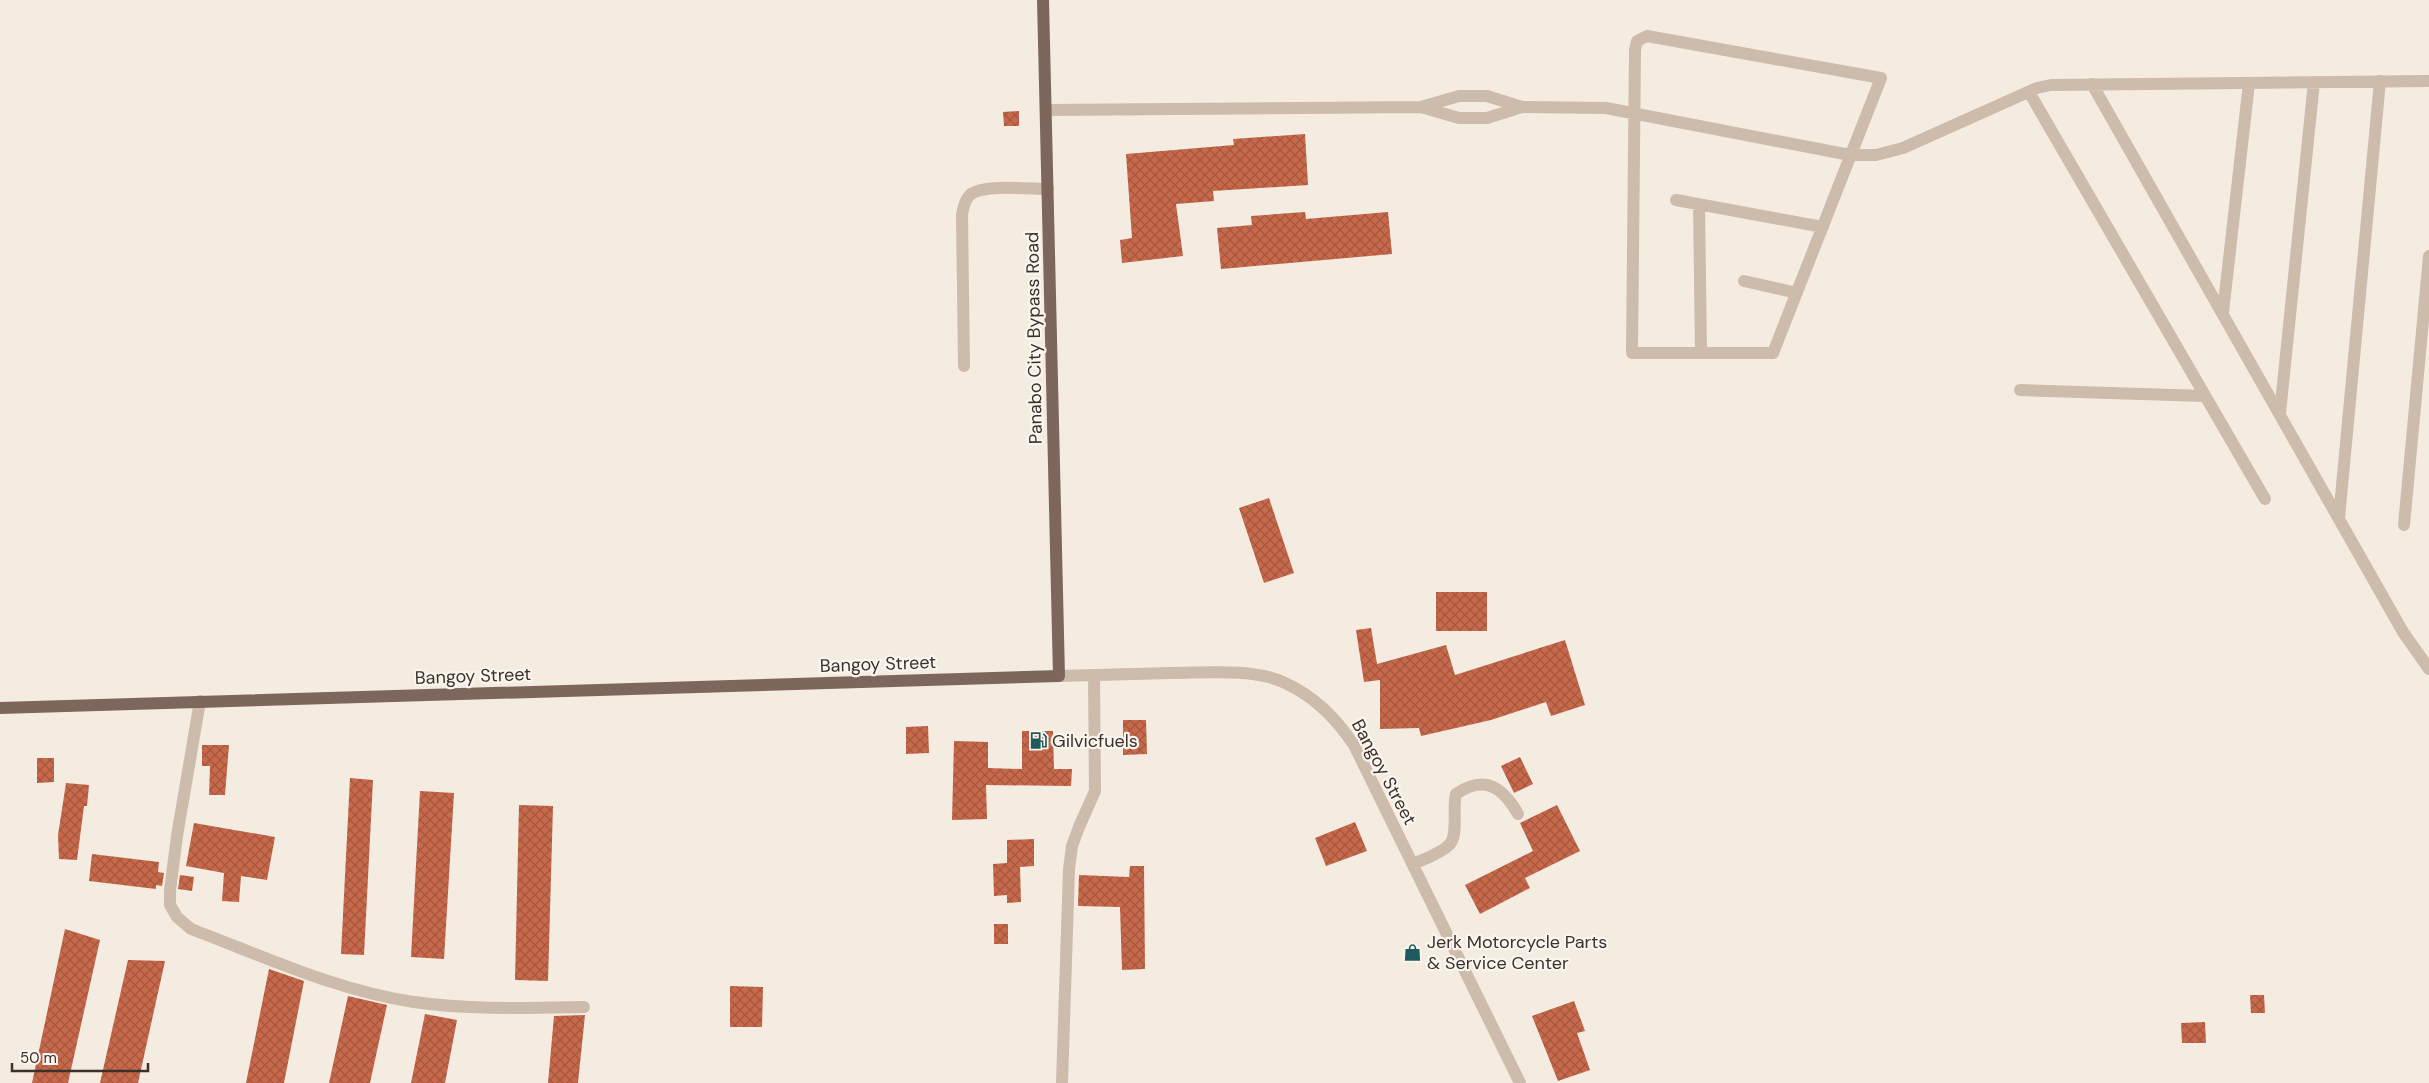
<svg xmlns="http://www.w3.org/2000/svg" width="2429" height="1083" font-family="'DM Sans',sans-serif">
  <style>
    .building { fill: url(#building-cross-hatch) }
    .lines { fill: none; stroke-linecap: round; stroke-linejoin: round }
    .minor { stroke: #cdbbac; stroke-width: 12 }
    .major { stroke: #7d675c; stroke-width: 12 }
    .labels { text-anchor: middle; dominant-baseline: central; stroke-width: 4.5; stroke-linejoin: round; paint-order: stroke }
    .street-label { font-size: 18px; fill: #3b302b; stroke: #fbf5ee }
    .poi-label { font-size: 18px; fill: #3b302b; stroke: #fbf5ee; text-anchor: start }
  </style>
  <defs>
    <pattern id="building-cross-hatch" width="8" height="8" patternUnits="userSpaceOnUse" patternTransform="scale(1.25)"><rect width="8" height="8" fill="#c8694b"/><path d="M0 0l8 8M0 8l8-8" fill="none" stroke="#a4573f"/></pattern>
  </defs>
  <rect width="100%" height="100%" fill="#f4ebe1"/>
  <path class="building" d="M1019,111V126H1004L1003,112Z
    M1305,134L1308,185L1213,191L1214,201L1176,204L1183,256L1122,263L1120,240L1132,238L1126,154L1234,145L1233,139Z
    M1305,212L1306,219L1388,212L1392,254L1221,269L1217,228L1252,225L1251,216Z
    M1269,498L1294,573L1264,583L1239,508Z
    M1436,592H1487V631H1436Z
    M1371,628L1377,664L1446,645L1455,675L1565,640L1585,705L1551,716L1546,702L1491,720L1421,736L1419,728L1380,729V680L1364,682L1356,630Z
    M1123,720H1146L1147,754L1123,755Z
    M928,726L929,753L906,754V727Z
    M1022,731H1053L1054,769H1072L1071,786L986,785L987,819L952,820L954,741L988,742V768L1022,769Z
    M202,745H229L225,795H209L210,766H202Z
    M1520,757L1533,784L1514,793L1501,766Z
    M37,758H54V782L37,783Z
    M350,778L373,780L364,955L341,954Z
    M66,783L89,785L87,806H84L77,860L59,859L58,835Z
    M420,791L454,793L444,959L411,957Z
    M519,805L553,806L548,981L515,980Z
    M1557,805L1580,851L1525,878L1530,888L1480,914L1465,885L1533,851L1520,823Z
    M1355,822L1367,851L1326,866L1315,838Z
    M194,823L275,837L267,880L241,876L239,902L222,901L224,873L186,866Z
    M1034,839V866L1020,867L1021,902L1007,903V895L994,896L993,864L1007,863V840Z
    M92,854L159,862L158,872L164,873L162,886L156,885V889L89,881Z
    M1130,866H1144L1145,969L1122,970L1120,907L1078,906L1079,875L1129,877Z
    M180,875L194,877L192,891L178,889Z
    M994,924H1008V944H994Z
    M65,929L100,940L68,1083H32Z
    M128,960L165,961L138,1083H100Z
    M269,969L304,981L284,1083H246Z
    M730,986L763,987L762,1027H730Z
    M2250,995H2264L2265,1013H2251Z
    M348,996L387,1005L370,1083H329Z
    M1574,1001L1585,1031L1577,1033L1590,1070L1558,1081L1532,1016Z
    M425,1014L457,1020L445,1083H411Z
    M585,1015L578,1083H548L554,1016Z
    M2205,1022L2206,1043H2182L2181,1023Z"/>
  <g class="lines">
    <path class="minor" d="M1647,36L1881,78L1773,353H1632L1635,50L1637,41Z
      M2092,84L2403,632L2429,669
      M2029,92L2265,499
      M1421,107L1459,96H1487L1522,107
      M1046,110L1421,107L1459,118H1487L1522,107L1606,108L1850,155H1876L1903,148L2037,88L2051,85L2429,81
      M1676,200L1823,227
      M1699,204L1701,353
      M1744,281L1797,293
      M2223,312L2249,83
      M964,366L962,215C963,208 965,199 971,194C985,184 1030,189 1048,189
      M2020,390L2205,396
      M2280,413L2314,82
      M2339,518L2380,81
      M2404,525L2429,256
      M1059,676C1096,675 1133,674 1170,673C1204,673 1251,668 1283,682C1314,696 1335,717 1354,745L1520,1083
      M200,701L177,836L170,891V905L177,917L191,929C263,956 337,991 414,1002C468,1010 529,1008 584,1007
      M1413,864C1424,859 1440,854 1449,845C1459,836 1452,808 1456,794C1484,775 1502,786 1518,814
      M1062,1083L1069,869L1072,846L1079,827L1095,791L1094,675"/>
    <path class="major" d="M0,708L1059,676L1043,0"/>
  </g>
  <defs>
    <symbol id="fuel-bare" viewBox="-9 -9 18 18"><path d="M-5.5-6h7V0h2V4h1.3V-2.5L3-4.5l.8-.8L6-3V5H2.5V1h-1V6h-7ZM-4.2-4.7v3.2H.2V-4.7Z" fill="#1f5a5e" stroke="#fbf5ee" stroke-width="2.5" paint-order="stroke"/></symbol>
    <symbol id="shop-bare" viewBox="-9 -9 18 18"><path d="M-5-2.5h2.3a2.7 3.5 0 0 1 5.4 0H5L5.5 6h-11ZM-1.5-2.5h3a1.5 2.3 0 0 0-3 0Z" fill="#1f5a5e" stroke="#fbf5ee" stroke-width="2.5" paint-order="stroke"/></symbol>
  </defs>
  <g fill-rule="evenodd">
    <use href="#fuel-bare" x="1026" y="728" width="25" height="25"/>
    <use href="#shop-bare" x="1400" y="940" width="25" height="25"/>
  </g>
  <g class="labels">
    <g class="street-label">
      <text transform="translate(1034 338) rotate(-91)">Panabo City Bypass Road</text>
      <text transform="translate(878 664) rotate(-2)">Bangoy Street</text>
      <text transform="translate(473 676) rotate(-2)">Bangoy Street</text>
      <text transform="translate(1384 772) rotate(62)">Bangoy Street</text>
    </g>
    <g class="poi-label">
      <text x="1052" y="741">Gilvicfuels</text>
      <text x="1427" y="942">Jerk Motorcycle Parts<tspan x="1427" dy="21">&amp; Service Center</tspan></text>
    </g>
  </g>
  <path d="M12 1063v8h136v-8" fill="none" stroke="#3b302b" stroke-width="2.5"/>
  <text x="20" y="1063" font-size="15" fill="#3b302b" stroke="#fbf5ee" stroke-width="4" paint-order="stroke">50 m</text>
</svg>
